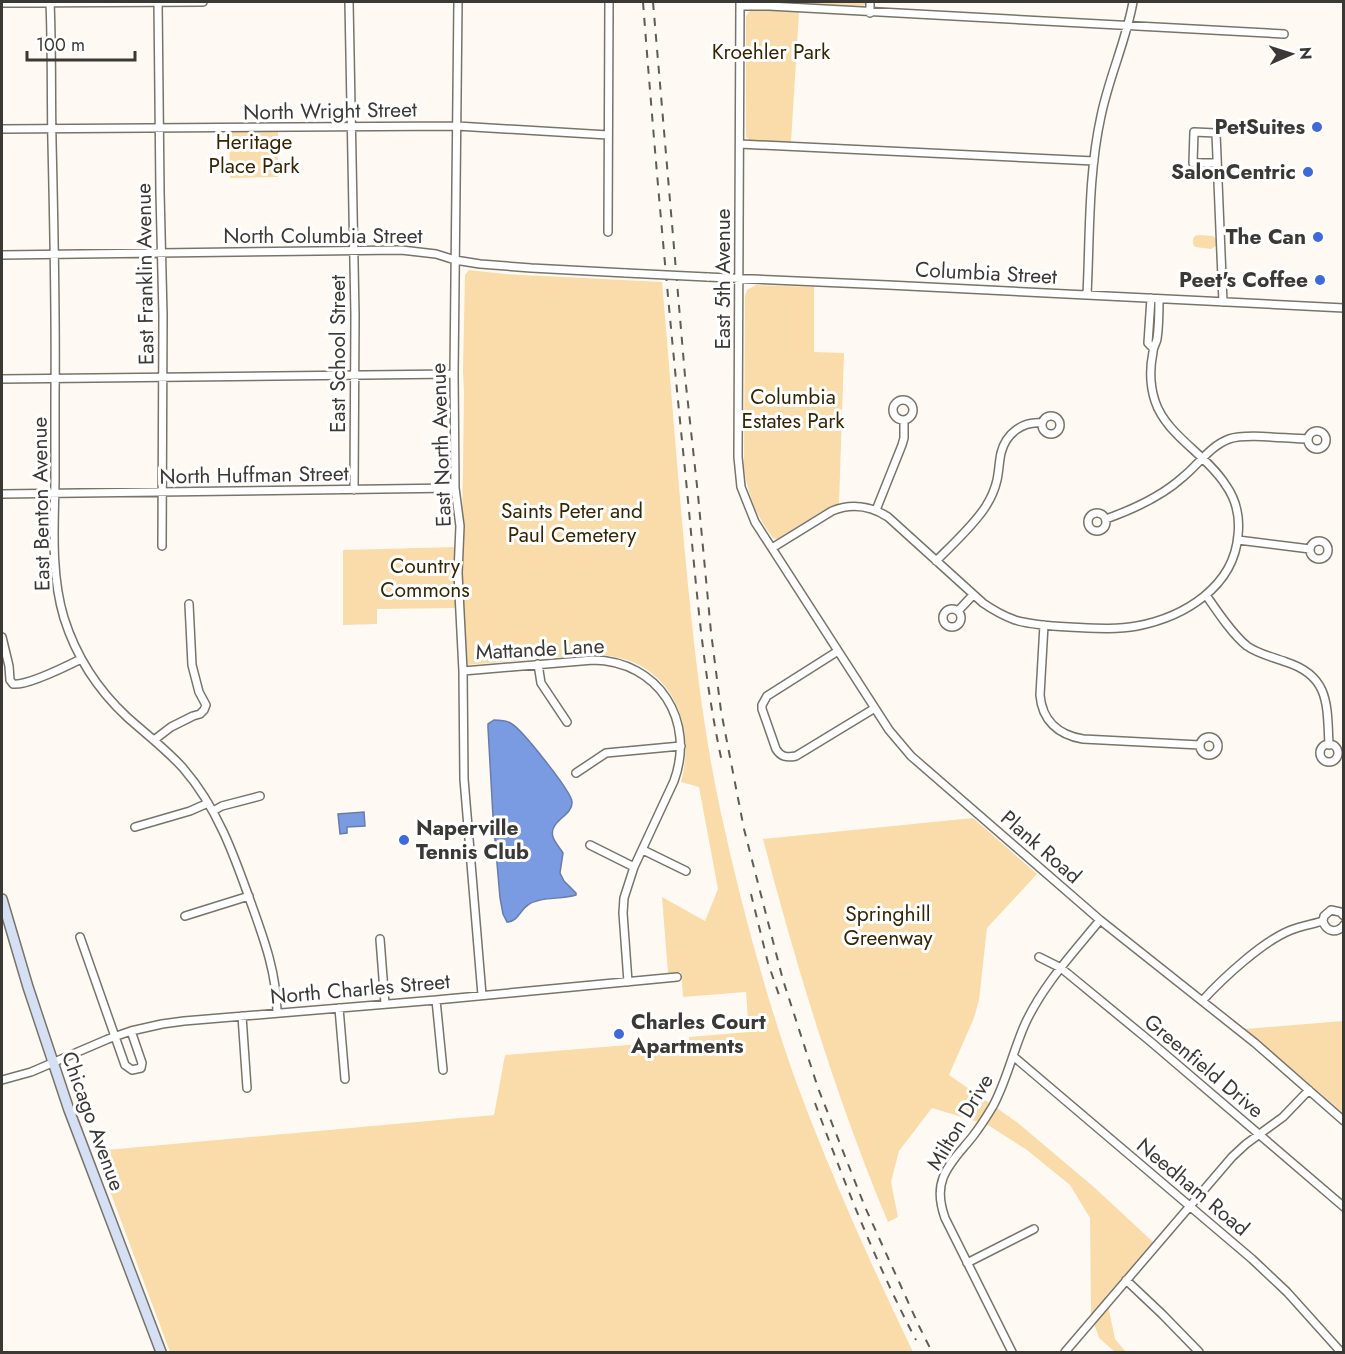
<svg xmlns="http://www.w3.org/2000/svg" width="1345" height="1354" font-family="Jost,sans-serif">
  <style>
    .green { fill: #f9dca9 }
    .water { fill: #7a9ae1; stroke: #677dad; stroke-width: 1.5 }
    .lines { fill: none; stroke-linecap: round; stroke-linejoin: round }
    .street-casing { stroke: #79746a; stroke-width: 10 }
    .secondary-casing { stroke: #79746a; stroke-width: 12 }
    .street { stroke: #fff; stroke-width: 7 }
    .secondary { stroke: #d6e0f5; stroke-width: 9 }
    .rail { stroke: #5e5c57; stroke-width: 2; stroke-dasharray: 8 8; stroke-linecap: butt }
    .street-bridge-casing { stroke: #79746a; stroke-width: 10; stroke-linecap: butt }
    .street-bridge { stroke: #fff; stroke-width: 7 }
    .poi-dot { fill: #3e69da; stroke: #fff; stroke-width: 2 }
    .labels { text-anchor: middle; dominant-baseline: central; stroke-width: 6; stroke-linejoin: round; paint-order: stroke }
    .park-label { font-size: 21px; fill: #372501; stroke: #fff }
    .street-label { font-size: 21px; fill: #3b3935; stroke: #fff }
    .poi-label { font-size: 21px; font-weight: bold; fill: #3b3935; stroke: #fff; text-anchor: end }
  </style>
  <rect width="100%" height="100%" fill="#fefaf3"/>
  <path class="green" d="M752,2H867L864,6L861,7Z
    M753,10L799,12L791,142L751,141L746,137V16L749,12Z
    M278,129V177L230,178L229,130Z
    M1195,236L1199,235L1213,236L1216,239V246L1211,249L1195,247C1192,244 1192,239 1195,236Z
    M469,270L505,274L662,282C669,362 675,441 682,521C691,619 700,717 721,813C741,905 766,998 798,1087C832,1177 871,1265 913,1352H170L95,1151L494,1115L505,1055L689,1040V1037L749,1032L746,992L683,997L681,972L668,973L662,897L705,921L718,889L699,787L681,782C693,739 682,689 641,666C627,658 611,656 596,654L466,665L461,576L463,468L464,394L463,370L465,275Z
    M756,285L814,287V352L844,353L839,504L824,510L777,539L773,538C756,516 747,493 744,466L745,296L747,290Z
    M456,547L455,608L377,609V624L343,625V550Z
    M973,818L1037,874L987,928L979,1000L974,1018L949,1075L1018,1123L1095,1188L1153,1242L1106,1296L1115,1339L1126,1352H1115L1099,1338L1091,1314L1090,1218L1070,1185L1027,1150L988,1125L932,1108L899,1151L891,1182L898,1217L888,1222C836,1098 797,969 763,839Z
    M1343,1021V1113L1304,1079L1244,1029Z"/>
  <path class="water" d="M494,720C500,720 507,720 512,724C522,730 572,792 572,802C573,816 548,821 553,837C555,843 560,848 563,853L560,873L564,881L576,893V895C561,900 541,896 528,905C520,910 518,922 507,922L503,914L500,898L493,817L488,728V724Z
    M364,812L365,826L347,827V833L340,834L338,814Z"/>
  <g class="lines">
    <defs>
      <path id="street" d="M50,2C52,48 51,95 52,142C54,227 56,312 55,397C55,426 55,455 55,483C54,528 51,575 64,618C76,656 98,690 127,717C146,734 166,749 183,768C217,807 234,855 251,903C264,939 277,974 277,1013
        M158,2L160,192L163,315L162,546
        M349,2L355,315L354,490
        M458,2L454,374L455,488L460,526L458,573L463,671L464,779L482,995
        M740,2L738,457L741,487L755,522L889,730L911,756L1100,920L1255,1043L1344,1121
        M870,2V13
        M2,3L203,2
        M740,6H769L1284,34
        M2,129L457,126L608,135
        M740,144L1094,161
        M1217,163H1193L1194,132L1216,133L1223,302
        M608,232L609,2
        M2,255L401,250L436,254L455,260L480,264L531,268L626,273
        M707,277L888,285L1344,308
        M1087,295C1090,236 1088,175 1101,116C1109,77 1126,41 1133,2
        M1151,298L1148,343L1153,348
        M2,379L454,374
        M893 410a10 10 0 1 1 20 0a10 10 0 1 1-20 0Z
        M1042 425a9 9 0 1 1 18 0a9 9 0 1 1-18 0Z
        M1308 440a9 9 0 1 1 18 0a9 9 0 1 1-18 0Z
        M2,494L455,488
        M876,510L902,445L904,438V420
        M1088 522a9 9 0 1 1 18 0a9 9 0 1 1-18 0Z
        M1106,519C1134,509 1161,497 1183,477C1198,465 1210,446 1229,439C1247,433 1288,439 1308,439
        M1238,540L1310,549
        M1310 550a9 9 0 1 1 18 0a9 9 0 1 1-18 0Z
        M772,548L832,511C851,503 871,506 888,517L983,603C993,610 1004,616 1015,620C1033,625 1051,626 1069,627C1092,628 1115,630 1137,626C1184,617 1234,587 1238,535C1240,517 1236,499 1225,484C1206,454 1166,435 1155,401C1150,386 1150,367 1153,352C1153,347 1156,344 1157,339C1159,326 1159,312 1159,299
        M936,561C951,546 975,524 986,506C991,498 995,489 997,480C999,471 999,462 1001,453C1006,433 1023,421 1042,423
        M1206,595C1217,611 1232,634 1247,646C1258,654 1273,657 1286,662C1330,676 1327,705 1329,745
        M943 618a9 9 0 1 1 18 0a9 9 0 1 1-18 0Z
        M958,611L973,595
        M1044,625L1040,695C1042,720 1058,735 1083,739L1200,745
        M2,637L9,666L10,680L13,684C27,686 67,666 81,659
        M838,651L767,696L762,705V709L776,749C781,757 787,758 796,756L875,708
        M538,664L541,683L567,722
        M463,671L593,660C659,661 696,721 674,781L634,867L624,898L623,913L628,982
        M1200 746a9 9 0 1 1 18 0a9 9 0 1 1-18 0Z
        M154,740L171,727L193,716L200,714L204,710L206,705L199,692L192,665L189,604
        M1320 753a9 9 0 1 1 18 0a9 9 0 1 1-18 0Z
        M576,773L606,753L681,746
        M213,811L222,806L260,796
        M135,827L190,811L208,803
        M590,845L634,867
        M643,850L686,871
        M185,916L249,896
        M1323,921C1326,932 1337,934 1344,925
        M80,937L125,1065L132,1070L141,1068L142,1063L131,1031
        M380,939L385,1004
        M1039,957L1061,968L1151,1042L1344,1207
        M436,1000L443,1070
        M1202,1001C1223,978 1263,941 1291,930C1301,926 1313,924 1323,921L1324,916L1331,910L1340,912L1344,916
        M339,1008L345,1079
        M242,1016L247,1088
        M1013,1056L1252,1259L1287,1292L1341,1352
        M2,1080L31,1072L108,1039L131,1031L162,1024L184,1021L436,1000L677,977
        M967,1263L1034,1229
        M1126,1280L1162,1314L1199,1352
        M1012,1352L945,1218C940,1204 938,1191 943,1178C949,1162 963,1149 973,1136C980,1127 987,1116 993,1106C1007,1080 1013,1051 1025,1024C1043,985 1073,953 1100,920
        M1065,1352L1232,1157L1246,1144L1283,1117L1309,1090"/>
      <path id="secondary" d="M2,899L28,987L69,1110L161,1352"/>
    </defs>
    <use href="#street" class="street-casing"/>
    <use href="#secondary" class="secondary-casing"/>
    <use href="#street" class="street"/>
    <use href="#secondary" class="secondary"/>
    <path class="rail" d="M643,2C655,158 669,314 685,470C695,568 701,666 722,762
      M653,2L685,376L698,495L711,632L721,711L744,829L783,980L818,1088L865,1207L919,1326L932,1352
      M751,894L768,963L779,995
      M815,1103C845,1184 876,1264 916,1340"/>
    <defs>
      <path id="street-bridge" d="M626,273L707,277"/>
    </defs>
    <use href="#street-bridge" class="street-bridge-casing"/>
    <use href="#street-bridge" class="street-bridge"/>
  </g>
  <g class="poi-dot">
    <circle cx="1317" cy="127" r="6"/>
    <circle cx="1308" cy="172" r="6"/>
    <circle cx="1318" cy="237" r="6"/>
    <circle cx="1320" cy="280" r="6"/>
    <circle cx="404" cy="840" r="6"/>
    <circle cx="619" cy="1034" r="6"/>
  </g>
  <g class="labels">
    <g class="park-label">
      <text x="771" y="52">Kroehler Park</text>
      <text x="254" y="142">Heritage<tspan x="254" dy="24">Place Park</tspan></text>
      <text x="793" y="397">Columbia<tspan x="793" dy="24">Estates Park</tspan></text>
      <text x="572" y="511">Saints Peter and<tspan x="572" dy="24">Paul Cemetery</tspan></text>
      <text x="425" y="566">Country<tspan x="425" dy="24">Commons</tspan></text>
      <text x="888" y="914">Springhill<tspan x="888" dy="24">Greenway</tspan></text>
    </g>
    <g class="street-label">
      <text transform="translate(330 111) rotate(-1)">North Wright Street</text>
      <text x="323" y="236">North Columbia Street</text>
      <text transform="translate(986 273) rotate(3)">Columbia Street</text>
      <text transform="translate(145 274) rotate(-91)">East Franklin Avenue</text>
      <text transform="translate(723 279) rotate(-90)">East 5th Avenue</text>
      <text transform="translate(338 354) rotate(-90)">East School Street</text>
      <text transform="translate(441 445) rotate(-92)">East North Avenue</text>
      <text transform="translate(254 475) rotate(-1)">North Huffman Street</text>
      <text transform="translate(41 504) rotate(-91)">East Benton Avenue</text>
      <text transform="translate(540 649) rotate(-3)">Mattande Lane</text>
      <text transform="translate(1041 847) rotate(41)">Plank Road</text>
      <text transform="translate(360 989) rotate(-5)">North Charles Street</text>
      <text transform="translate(1204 1066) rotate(40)">Greenfield Drive</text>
      <text transform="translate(93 1121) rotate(70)">Chicago Avenue</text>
      <text transform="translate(960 1122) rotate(-59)">Milton Drive</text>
      <text transform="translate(1193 1187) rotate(40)">Needham Road</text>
    </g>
    <g class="poi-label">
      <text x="1305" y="127">PetSuites</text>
      <text x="1296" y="172">SalonCentric</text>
      <text x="1306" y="237">The Can</text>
      <text x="1308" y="280">Peet's Coffee</text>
      <text x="416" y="828" text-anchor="start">Naperville<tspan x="416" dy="24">Tennis Club</tspan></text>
      <text x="631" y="1022" text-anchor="start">Charles Court<tspan x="631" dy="24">Apartments</tspan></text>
    </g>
  </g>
  <rect width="1345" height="1354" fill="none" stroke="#3b3935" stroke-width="6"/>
  <g transform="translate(1291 54) rotate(87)" stroke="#ffffff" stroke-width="4.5" paint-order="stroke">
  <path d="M0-4.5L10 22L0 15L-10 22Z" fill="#3b3935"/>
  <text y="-9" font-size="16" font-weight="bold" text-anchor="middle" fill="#3b3935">N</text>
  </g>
  <path d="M27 51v9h108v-9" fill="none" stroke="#3b3935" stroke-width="3"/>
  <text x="36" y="51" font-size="18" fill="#3b3935" stroke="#ffffff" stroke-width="4.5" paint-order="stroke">100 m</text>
</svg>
